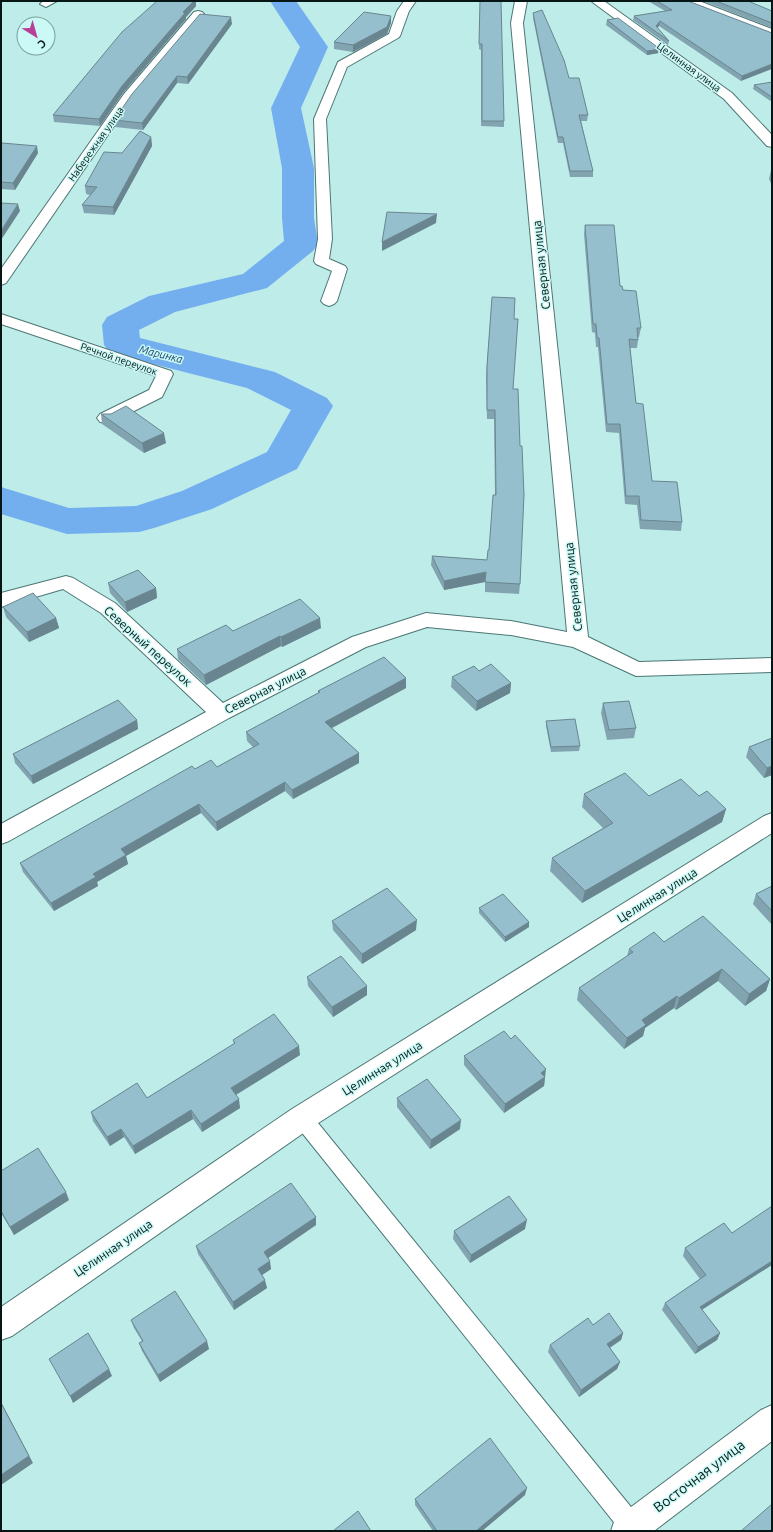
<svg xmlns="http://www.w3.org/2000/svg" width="773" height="1532" font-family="Ubuntu,sans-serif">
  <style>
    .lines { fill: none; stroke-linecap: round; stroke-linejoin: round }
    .river { fill: #73afef; fill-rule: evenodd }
    .service-casing { stroke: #4c7674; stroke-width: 2 }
    .minor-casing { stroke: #4c7674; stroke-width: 2 }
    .service { fill: #fff; fill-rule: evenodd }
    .minor { fill: #fff; fill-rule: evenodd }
    .wall { fill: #81a4b0 }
    .shaded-wall { fill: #698690 }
    .building { fill: #96bfcd; stroke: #698690 }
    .labels { text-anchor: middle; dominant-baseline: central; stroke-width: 3; stroke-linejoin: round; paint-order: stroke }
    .far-street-label { font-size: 10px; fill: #051615; stroke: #cbf9f6 }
    .far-water-label { font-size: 11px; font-style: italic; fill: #17426b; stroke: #cbf9f6 }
    .street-label { font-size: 12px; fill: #051615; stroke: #cbf9f6 }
    .near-street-label { font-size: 14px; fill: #051615; stroke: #cbf9f6 }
  </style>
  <rect width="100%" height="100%" fill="#beece9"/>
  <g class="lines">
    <path class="river" d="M270,1H296L328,47L301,108L314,168V218L318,244L313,251L267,288L175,312L139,330L140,338L275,372L327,398L333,406L297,469L212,509L154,528L139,532L67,534L1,514V487L69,508L136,506L182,491L267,452L291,410L247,388L110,353L104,345L102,325L107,317L149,296L243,274L284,241L282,218V168L271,108L300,47Z"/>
    <defs>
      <path id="service" d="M302,1109L309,1112L644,1523L648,1531H621L295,1124L292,1118L295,1112Z"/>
      <path id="minor" d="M43,1H57L46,7L40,4Z
        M404,1H416L409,11L400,36L398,38L347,67L326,119L332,239L329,259L345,266L347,269L337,301L334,304L329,306L324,304L321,301L332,271L316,264L314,261L318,239L314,119L338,62L389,34L397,11Z
        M515,1H527L523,23L588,637L639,662L772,658V672L636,676L573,647L511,635L427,627L366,647L229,718L9,841L1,844V824L206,712L101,613L63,589L1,607V593L66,576L73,578L115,603L223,703L352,637L426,613L511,621L567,632L511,23Z
        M591,1H604L732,93L772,135V147L767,146L724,99Z
        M683,1H699L772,29V36L685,3Z
        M198,11L202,12L204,14L202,16L132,100L6,283L1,285V269L124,94L194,12Z
        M1,314L171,371L173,374L162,397L112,422L106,423L100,422L97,418L100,414L149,390L156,376L1,324Z
        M772,813V833L312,1127L12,1336L1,1340V1307L292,1109L764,816Z
        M772,1405V1441L654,1531H611L615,1519L761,1410Z"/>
    </defs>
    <use href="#service" class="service-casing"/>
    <use href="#minor" class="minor-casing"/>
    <use href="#service" class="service"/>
    <use href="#minor" class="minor"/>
  </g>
  <path class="wall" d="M157,1H196V6L186,17V19L123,93L100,126L54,122L53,115Z
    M480,1L504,121V127L481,126V50L479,49Z
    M648,1H688L772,33L741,81L659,26L657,28L669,41L668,45L633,20L634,16L665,11Z
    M703,1H748L772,11V28Z
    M533,13L569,78L588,115L587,121H581L593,171V177H570L563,143H558L533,18Z
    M391,16V23L387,34L353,52L334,49V42Z
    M607,20L660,49L659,53L647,55L606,25Z
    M232,24L188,84L177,83L143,130L115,127L114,120Z
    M772,82V102L753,89L754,85Z
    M151,137L152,146L114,215L84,213L82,205L90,195L86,194L85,186L122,153Z
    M1,144L38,153L15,190L1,189Z
    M771,170H772V186L769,179Z
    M585,225L620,286L641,328L639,337H638V340L637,348H630L636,403L652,481L682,522L681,531L640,529L637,505L625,504L619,433L606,432L598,347H596L595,333L592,332L584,234Z
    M492,297L514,319L513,389L520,584L519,594L485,592V582L444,590L431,565L432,556L487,560L489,550L495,495L494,419H487L486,376Z
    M101,414H111L166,443L144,453L102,424Z
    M108,583L156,588L157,598L127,612L110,593Z
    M3,607L56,618L59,628L29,642L6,617Z
    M321,628L282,647L281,646L206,685L178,659L177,649L233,631Z
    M479,671L511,683L510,693L476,711L451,687L452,677Z
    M406,678V688L332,728L359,753V763L293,799L285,791L217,831L201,813L126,856L128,864L97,882L98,886L54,911L23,872L20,863L195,769L217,767L253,747L247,741L246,732L318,693V691Z
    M603,703L636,728L634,738L607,740L601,713Z
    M137,720L138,729L33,784L15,763L13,754Z
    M546,721L580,746L579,751L551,752L546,726Z
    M772,738V775L764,778L746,757L749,747Z
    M584,794L649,796H699L726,809L722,822L582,903L550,871L552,858L603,828L582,807Z
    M772,886V925L753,904L756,894Z
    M479,908L529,922V927L505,942L479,913Z
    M332,921L416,930L362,964L333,930Z
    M664,942L770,979L766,991L745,1006L718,981L676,1010L674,1008L645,1028L643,1036L624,1049L577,1000L579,988L627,956L629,949Z
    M307,977L367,986V995L333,1017L308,986Z
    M233,1040L300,1055L236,1095L240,1108L202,1132L193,1119L135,1154L124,1137L110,1146L93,1121L91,1112L147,1098L234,1044Z
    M464,1056L545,1077L544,1086L504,1113L464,1065Z
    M397,1098L460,1129L430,1149L397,1107Z
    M1,1171L69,1200L14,1235L1,1213Z
    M316,1217V1225L268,1258L271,1269L262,1275L267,1288L234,1310L198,1254L196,1246Z
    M724,1223L702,1310L720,1333L717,1340L695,1354L662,1310L665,1303L700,1279L683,1256L685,1248Z
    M525,1229L470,1263L453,1239L454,1231Z
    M131,1320L209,1349L160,1382L142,1351L139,1343L142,1341L134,1328Z
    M623,1333L621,1340L610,1348L620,1362L617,1369L579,1397L548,1352L550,1345Z
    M525,1495L482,1531H433L415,1505V1499Z"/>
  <path class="shaded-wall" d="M194,1H196V6L186,17V19L123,93L100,126L99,119L122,86L183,12Z
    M391,16V23L387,34L353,52V45Z
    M231,17L232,24L188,84L187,77Z
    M660,21L659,26L655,31L656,26Z
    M660,49L659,53L647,55V51Z
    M772,64V69L741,81L742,76Z
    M177,76V83L143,130L142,123Z
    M151,137L152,146L114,215L113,207Z
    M37,146L38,153L15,190L13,183Z
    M18,204L20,211L1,240V231Z
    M437,214L436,223L382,251V242Z
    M164,433L166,443L144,453L142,443Z
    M486,572L485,582L444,590V581Z
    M156,588L157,598L127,612L125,602Z
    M56,618L59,628L29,642L27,632Z
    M320,618L321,628L282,647L281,637Z
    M280,636L281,646L206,685L204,675Z
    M406,678V688L326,731L325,722Z
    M511,683L510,693L476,711L477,701Z
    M137,720L138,729L33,784L31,776Z
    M359,753V763L293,799L292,790Z
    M772,766V775L764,778L767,768Z
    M285,782V791L217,831L216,822Z
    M199,804L201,813L126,856L128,864L97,882L98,886L54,911L51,903L93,874L121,849Z
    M726,809L722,822L582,903L585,891Z
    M417,920L416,930L362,964V954Z
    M529,922V927L505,942V937Z
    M722,969L718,981L676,1010L679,998Z
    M770,979L766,991L745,1006L749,994Z
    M367,986V995L333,1017L332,1007Z
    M677,996L674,1008L645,1028L643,1036L624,1049L627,1038L642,1020Z
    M299,1046L300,1055L232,1097L231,1088Z
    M546,1069L544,1086L504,1113L505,1104L541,1073Z
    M239,1099L240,1108L202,1132L201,1124Z
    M191,1110L193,1119L135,1154L133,1146Z
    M461,1120L460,1129L430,1149L431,1140Z
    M121,1129L124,1137L110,1146L107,1137Z
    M66,1192L69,1200L14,1235L10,1227Z
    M316,1217V1225L265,1260L264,1252Z
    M527,1220L525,1229L470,1263L471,1255Z
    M270,1261L271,1269L259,1277L258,1269Z
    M772,1261V1265L697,1313L700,1307Z
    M265,1280L267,1288L234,1310L233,1302Z
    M623,1333L621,1340L604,1351L607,1344Z
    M720,1333L717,1340L695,1354L698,1347Z
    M207,1341L209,1349L160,1382L158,1375Z
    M620,1362L617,1369L579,1397L581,1390Z
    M109,1369L112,1376L73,1403L70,1396Z
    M1,1402L33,1463L1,1485Z
    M527,1488L525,1495L482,1531H476Z"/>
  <path class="building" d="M157,1H194L183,12L185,13L122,86L99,119L53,115L122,32Z
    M480,1H501L504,121H482V44H479Z
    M657,1H688L772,33V64L742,76L660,21L656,26L669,41L634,16L672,10Z
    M716,1H748L772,11V23Z
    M542,10L564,60L569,78H579L588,115H579L593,171H570L563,137H558L533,13Z
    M364,12L391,16L387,27L353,45L334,42Z
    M200,14L231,17L187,77L177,76L142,123L114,120L132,94Z
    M618,18L660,49L647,51L607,20Z
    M772,82V97L754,85Z
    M140,131L151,137L113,207L82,205L97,187L85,186L104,152L122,153Z
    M2,143L37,146L13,183L1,182V144Z
    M1,203L18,204L1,231Z
    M387,212L437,214L382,242Z
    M585,225H614L620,286H622L623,290L636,291L641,328H637L638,340L629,339L636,403L643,404L652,481L677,482L682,522L641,520L639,496H626L620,424H607L599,338H597L596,324H593Z
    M492,297L515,298L514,319H518L513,389H518L520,446H522L524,495L520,584L485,582L486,572L444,581L432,556L487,560L488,550H489L493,495H496L495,410H487V366Z
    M126,406L164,433L142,443L101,414H111Z
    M138,570L156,588L125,602L108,583Z
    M33,593L56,618L27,632L3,607Z
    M300,599L320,618L281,637L280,636L204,675L177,649L226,625L233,631Z
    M384,657L406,678L325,722L359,753L292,790L285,782L216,822L199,804L121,849L126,855L93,874L96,877L51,903L20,863L192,766L195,769L211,760L217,767L259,744L246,732L320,692L318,691Z
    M491,664L511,683L477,701L452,677L474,666L479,671Z
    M118,700L137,720L31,776L13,754Z
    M629,701L636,728L609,730L603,703Z
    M575,719L580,746L551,747L546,721Z
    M772,738V766L767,768L749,747Z
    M625,773L649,796L681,779L699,796L707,791L726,809L585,891L552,858L613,823L584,794Z
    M772,886V911L756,894Z
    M387,888L417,920L362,954L332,921Z
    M503,894L529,922L505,937L479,908Z
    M703,916L770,979L749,994L722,969L679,998L677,996L642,1020L646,1025L627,1038L579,988L633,952L629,949L654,932L664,942Z
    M341,956L367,986L332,1007L307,977Z
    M274,1014L299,1046L231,1088L239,1099L201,1124L191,1110L133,1146L121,1129L107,1137L91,1112L137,1083L147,1098L235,1043L233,1040Z
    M504,1031L511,1039L515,1035L546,1069L541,1073L545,1077L505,1104L464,1056Z
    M427,1079L461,1120L431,1140L397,1098Z
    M38,1148L66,1192L10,1227L1,1211V1171Z
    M291,1183L316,1217L264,1252L270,1261L258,1269L265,1280L233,1302L196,1246Z
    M509,1196L527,1220L471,1255L454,1231Z
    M772,1206V1261L700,1307L720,1333L698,1347L665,1303L706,1275L685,1248L724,1223L732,1233Z
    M175,1291L207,1341L158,1375L139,1343L143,1341L131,1320Z
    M609,1313L623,1333L607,1344L620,1362L581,1390L550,1345L588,1318L593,1325Z
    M88,1333L109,1369L70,1396L49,1359Z
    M1,1403L29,1456L1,1475Z
    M490,1438L527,1488L476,1531H437L415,1499Z
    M772,1504V1531H741Z
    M358,1511L371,1531H333Z"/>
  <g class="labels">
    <g class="far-street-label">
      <text transform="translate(689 67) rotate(36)">Целинная улица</text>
      <text transform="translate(96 144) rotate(-55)">Набережная улица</text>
      <text transform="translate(119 359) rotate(19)">Речной переулок</text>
    </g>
    <g class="far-water-label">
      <text transform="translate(161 354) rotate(14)">Маринка</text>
    </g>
    <g class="street-label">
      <text transform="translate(541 265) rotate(-96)">Северная улица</text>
      <text transform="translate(573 587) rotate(-96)">Северная улица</text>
      <text transform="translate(148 646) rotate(42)">Северный переулок</text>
      <text transform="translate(265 690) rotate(-27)">Северная улица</text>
      <text transform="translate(657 895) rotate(-32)">Целинная улица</text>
      <text transform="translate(382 1068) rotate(-32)">Целинная улица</text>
      <text transform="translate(113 1248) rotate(-34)">Целинная улица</text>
    </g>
    <g class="near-street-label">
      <text transform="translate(699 1476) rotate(-37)">Восточная улица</text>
    </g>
  </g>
  <rect width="773" height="1532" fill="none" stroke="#051615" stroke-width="4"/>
  <g transform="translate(36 36) rotate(143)"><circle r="19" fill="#cbf9f6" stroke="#7c9e9c"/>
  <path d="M0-3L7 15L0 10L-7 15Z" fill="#b84197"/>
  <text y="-6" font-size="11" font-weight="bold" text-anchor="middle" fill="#051615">С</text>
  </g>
</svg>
